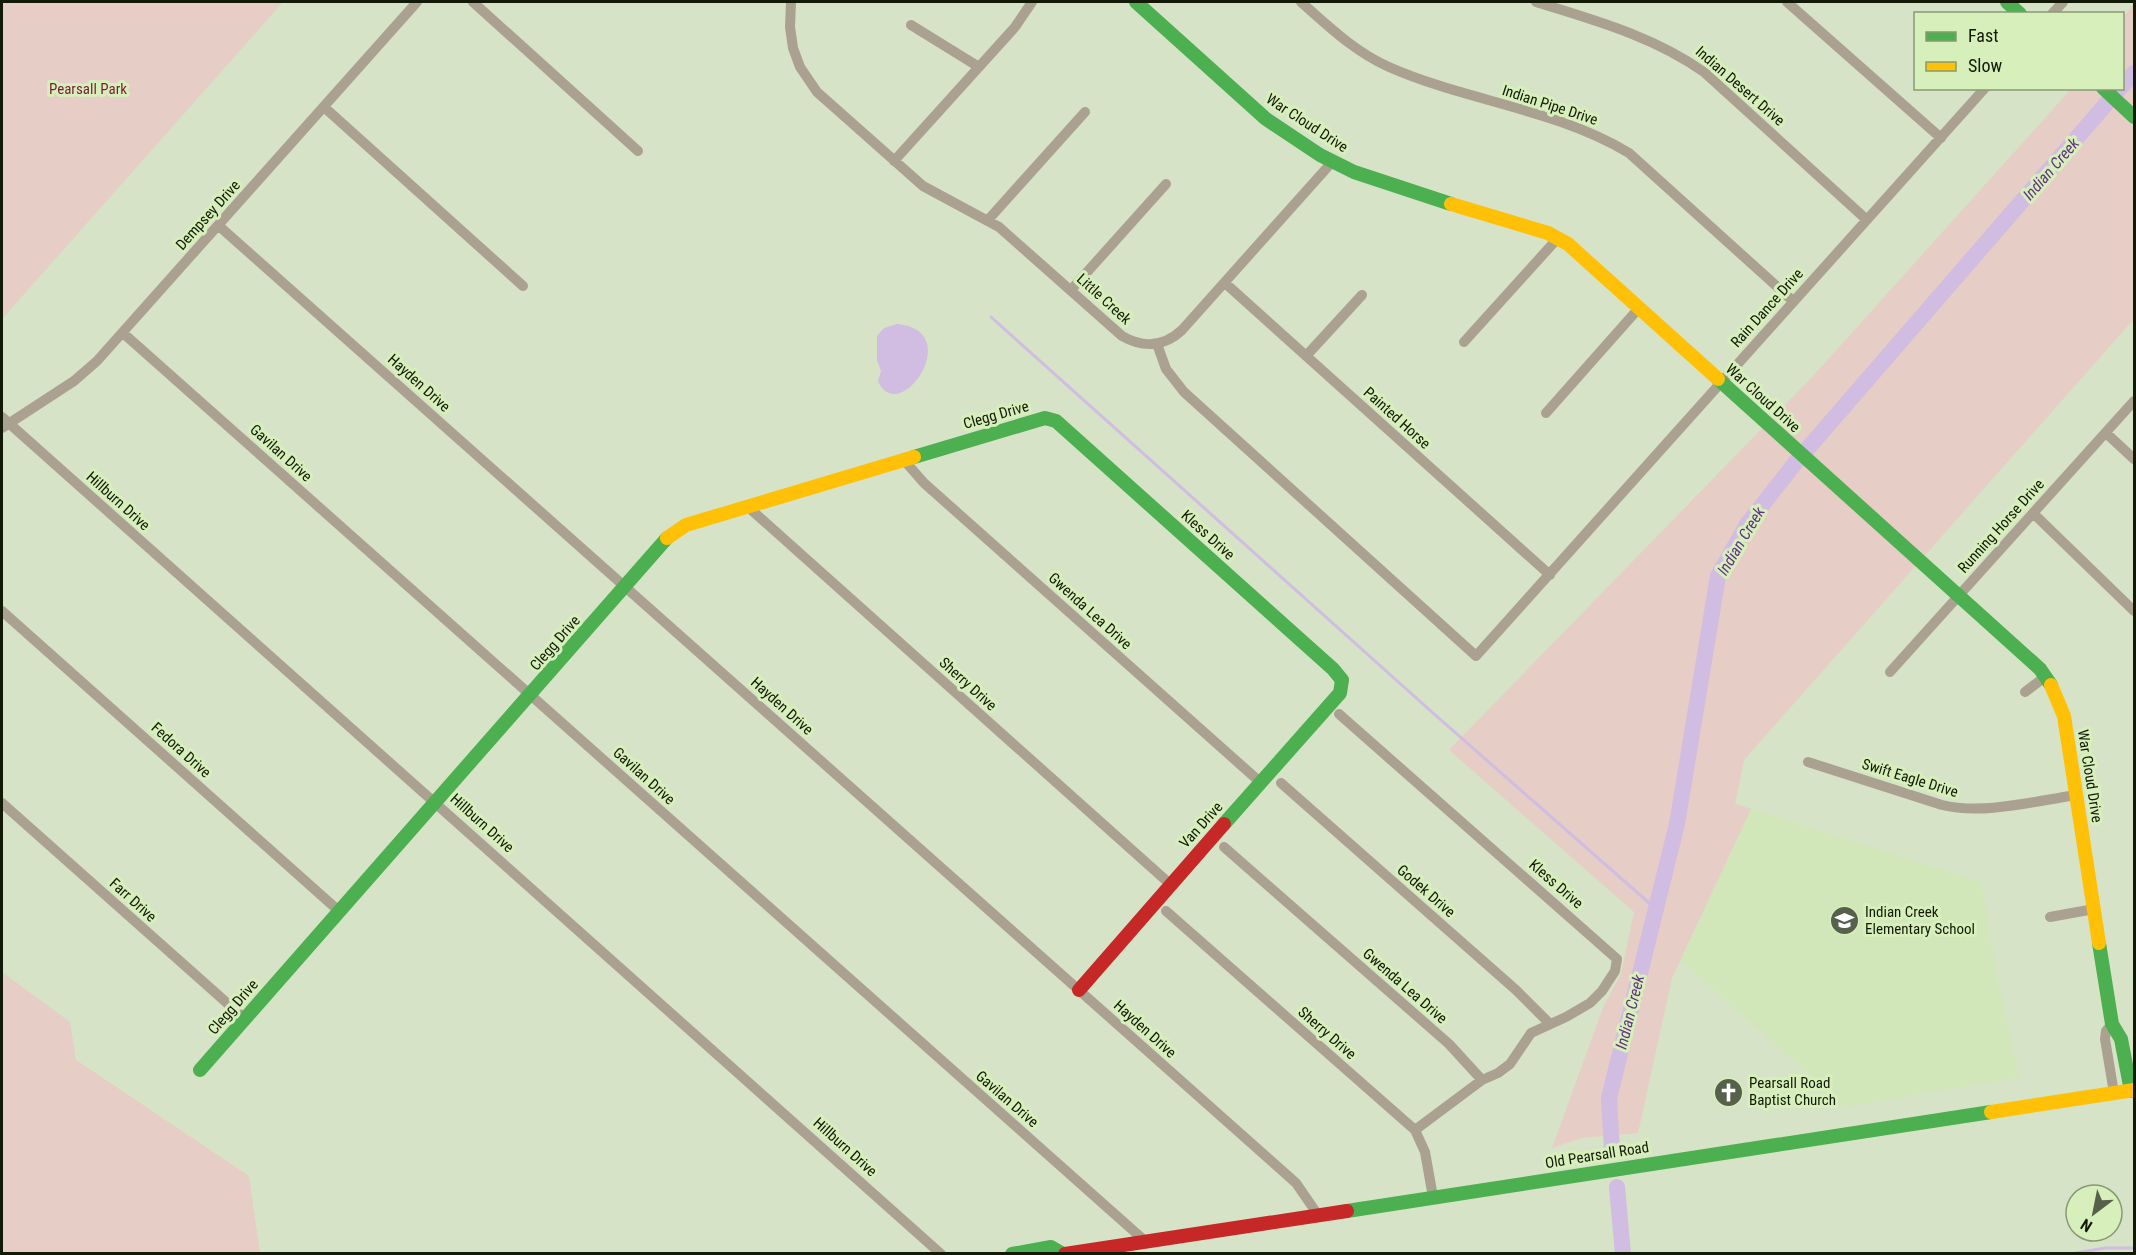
<svg xmlns="http://www.w3.org/2000/svg" width="2136" height="1255" font-family="'Roboto Condensed',sans-serif">
  <style>
    .built { fill: #d1e6b9 }
    .green { fill: #e6cdc5 }
    .water { fill: #d1bce2 }
    .lines { fill: none; stroke-linecap: round; stroke-linejoin: round }
    .stream { stroke: #d1bce2; stroke-width: 3 }
    .river { stroke: #d1bce2; stroke-width: 16 }
    .street { stroke: #aba191; stroke-width: 10 }
    .fast { stroke: #4caf50; stroke-width: 14 }
    .slow { stroke: #ffc107; stroke-width: 14 }
    .jam { stroke: #c62828; stroke-width: 14 }
    .labels { text-anchor: middle; dominant-baseline: central; stroke-width: 6; stroke-linejoin: round; paint-order: stroke }
    .street-label { font-size: 15px; fill: #121a07; stroke: #d7efbb }
    .park-label { font-size: 15px; fill: #791b37; stroke: #d7efbb }
    .poi-label { font-size: 15px; fill: #121a07; stroke: #d7efbb; text-anchor: start }
    .water-label { font-size: 16px; font-style: italic; fill: #5f3380; stroke: #d7efbb }
  </style>
  <rect width="100%" height="100%" fill="#d6e3c7"/>
  <path class="built" d="M1751,809L1981,882L1998,981L2019,1077L1846,1107L1681,960Z"/>
  <path class="green" d="M2,2H283L2,319Z
    M2134,4V319L1744,760L1735,804L1751,809L1672,978L1638,1133L1581,1138L1552,1148L1604,1005L1621,974L1634,912L1449,750L1814,375L2071,89L2122,88L2123,17Z
    M2,972L70,1022L76,1060L249,1176L260,1253H2Z"/>
  <path class="water" d="M897,324C901,325 907,325 911,327C957,345 897,425 878,381L881,371L877,360V336L884,328Z"/>
  <g class="lines">
    <path class="stream" d="M991,317L1433,713L1656,909
      M2070,1254L2105,1248H2134"/>
    <path class="river" d="M2122,86L2134,73
      M1612,1151L1609,1098L1677,824L1718,576L1748,523L1796,462L2120,88
      M1617,1187L1623,1254"/>
    <path class="street" d="M473,2L638,151
      M791,2L790,27L793,48L800,67L817,92L923,186L999,227L1122,336C1143,348 1164,347 1182,330L1333,161
      M1301,2C1328,26 1355,52 1389,67C1466,101 1556,109 1629,153L1793,301
      M1536,2C1594,20 1653,36 1704,72L1867,220
      M1787,2L1941,138
      M2052,14L2063,2
      M911,25L979,67
      M324,107L523,286
      M894,161L1015,27L1032,2
      M988,220L1085,112
      M219,226L1296,1183L1318,1215
      M1225,283L1550,575
      M1071,290L1166,184
      M123,333L1145,1241
      M1464,342L1558,238
      M1157,344L1166,369L1184,392L1476,656L1985,88
      M1306,356L1362,295
      M1546,413L1639,308
      M2,417L941,1254
      M2,428L74,381L97,361L417,2
      M2106,433L2134,459
      M903,459L924,483L1260,782
      M747,506L1170,884
      M2033,513L2134,611
      M2,611L340,912
      M1890,672L2134,401
      M2025,692L2046,676
      M1339,714L1617,959L1615,971L1602,991L1590,1003L1566,1017L1531,1033L1510,1064L1498,1073L1482,1080L1415,1130
      M1808,762L1942,805C1983,815 2035,801 2077,795
      M1281,783L1516,990L1549,1023
      M2,803L245,1019
      M1224,847L1449,1044L1482,1080
      M1166,911L1415,1130L1425,1152L1433,1197
      M2050,917L2094,909
      M2112,1024L2106,1031L2105,1039L2114,1093"/>
    <path class="fast" d="M1136,2L1266,119L1320,155L1354,172L1451,204
      M2007,2L2020,14
      M2103,88L2134,117
      M1718,379L2040,669L2051,685
      M914,457L1045,418L1056,421L1333,669L1342,680L1340,693L1224,824
      M2099,943L2112,1024L2121,1039L2131,1091
      M200,1070L667,538
      M1347,1211L1991,1112
      M1012,1254L1051,1247L1063,1254"/>
    <path class="slow" d="M1451,204L1548,233L1568,244L1718,379
      M667,538L686,525L914,457
      M2051,685L2064,716L2099,943
      M1991,1112L2134,1090"/>
    <path class="jam" d="M1079,990L1224,824
      M1065,1254L1347,1211"/>
  </g>
  <defs>
    <symbol id="school-disc" viewBox="-11 -11 22 22"><circle r="9.5" fill="#57604a" stroke="#d7efbb"/><path d="M0-5L7-2L0 1L-7-2ZM-4 1L0 2.5L4 1V4Q0 6-4 4Z" fill="#fff"/></symbol>
    <symbol id="church-disc" viewBox="-11 -11 22 22"><circle r="9.5" fill="#57604a" stroke="#d7efbb"/><path d="M-1.2-6h2.4v3.5h3.3v2.4h-3.3V6h-2.4V-.1h-3.3v-2.4h3.3Z" fill="#fff"/></symbol>
  </defs>
  <g fill-rule="evenodd">
    <use href="#school-disc" x="1828" y="904" width="33" height="33"/>
    <use href="#church-disc" x="1712" y="1076" width="33" height="33"/>
  </g>
  <g class="labels">
    <g class="street-label">
      <text transform="translate(1740 86) rotate(41)">Indian Desert Drive</text>
      <text transform="translate(1550 105) rotate(18)">Indian Pipe Drive</text>
      <text transform="translate(1307 123) rotate(33)">War Cloud Drive</text>
      <text transform="translate(208 215) rotate(-48)">Dempsey Drive</text>
      <text transform="translate(1104 299) rotate(42)">Little Creek</text>
      <text transform="translate(1767 308) rotate(-48)">Rain Dance Drive</text>
      <text transform="translate(419 383) rotate(42)">Hayden Drive</text>
      <text transform="translate(1763 398) rotate(42)">War Cloud Drive</text>
      <text transform="translate(996 415) rotate(-16)">Clegg Drive</text>
      <text transform="translate(1397 418) rotate(42)">Painted Horse</text>
      <text transform="translate(281 453) rotate(42)">Gavilan Drive</text>
      <text transform="translate(118 501) rotate(42)">Hillburn Drive</text>
      <text transform="translate(2001 526) rotate(-48)">Running Horse Drive</text>
      <text transform="translate(1208 535) rotate(42)">Kless Drive</text>
      <text transform="translate(1090 611) rotate(42)">Gwenda Lea Drive</text>
      <text transform="translate(555 643) rotate(-49)">Clegg Drive</text>
      <text transform="translate(968 684) rotate(42)">Sherry Drive</text>
      <text transform="translate(782 706) rotate(42)">Hayden Drive</text>
      <text transform="translate(181 750) rotate(42)">Fedora Drive</text>
      <text transform="translate(644 776) rotate(42)">Gavilan Drive</text>
      <text transform="translate(2090 776) rotate(81)">War Cloud Drive</text>
      <text transform="translate(1910 778) rotate(17)">Swift Eagle Drive</text>
      <text transform="translate(482 823) rotate(42)">Hillburn Drive</text>
      <text transform="translate(1201 825) rotate(-48)">Van Drive</text>
      <text transform="translate(1556 884) rotate(41)">Kless Drive</text>
      <text transform="translate(1426 891) rotate(41)">Godek Drive</text>
      <text transform="translate(133 900) rotate(42)">Farr Drive</text>
      <text transform="translate(1405 986) rotate(41)">Gwenda Lea Drive</text>
      <text transform="translate(233 1007) rotate(-49)">Clegg Drive</text>
      <text transform="translate(1145 1029) rotate(42)">Hayden Drive</text>
      <text transform="translate(1327 1033) rotate(41)">Sherry Drive</text>
      <text transform="translate(1007 1099) rotate(41)">Gavilan Drive</text>
      <text transform="translate(845 1147) rotate(42)">Hillburn Drive</text>
      <text transform="translate(1597 1155) rotate(-9)">Old Pearsall Road</text>
    </g>
    <g class="park-label">
      <text x="88" y="89">Pearsall Park</text>
    </g>
    <g class="poi-label">
      <text x="1865" y="912">Indian Creek<tspan x="1865" dy="17">Elementary School</tspan></text>
      <text x="1749" y="1083">Pearsall Road<tspan x="1749" dy="17">Baptist Church</tspan></text>
    </g>
    <g class="water-label">
      <text transform="translate(2051 169) rotate(-49)">Indian Creek</text>
      <text transform="translate(1741 541) rotate(-59)">Indian Creek</text>
      <text transform="translate(1630 1012) rotate(-76)">Indian Creek</text>
    </g>
  </g>
  <rect width="2136" height="1255" fill="none" stroke="#121a07" stroke-width="6"/>
  <rect x="1914" y="12" width="210" height="78" fill="#d7efbb" stroke="#889a73" stroke-width="1.5"/>
  <rect x="1926" y="32" width="30" height="9" fill="#4caf50" stroke="#889a73" stroke-width="1.5"/>
  <text x="1968" y="42" font-size="18" fill="#121a07">Fast</text>
  <rect x="1926" y="62" width="30" height="9" fill="#ffc107" stroke="#889a73" stroke-width="1.5"/>
  <text x="1968" y="72" font-size="18" fill="#121a07">Slow</text>
  <g transform="translate(2094 1213) rotate(212)"><circle r="28" fill="#d7efbb" stroke="#889a73" stroke-width="1.5"/>
  <path d="M0-4.5L10 22L0 15L-10 22Z" fill="#57604a"/>
  <text y="-9" font-size="16" font-weight="bold" text-anchor="middle" fill="#121a07">N</text>
  </g>
</svg>
